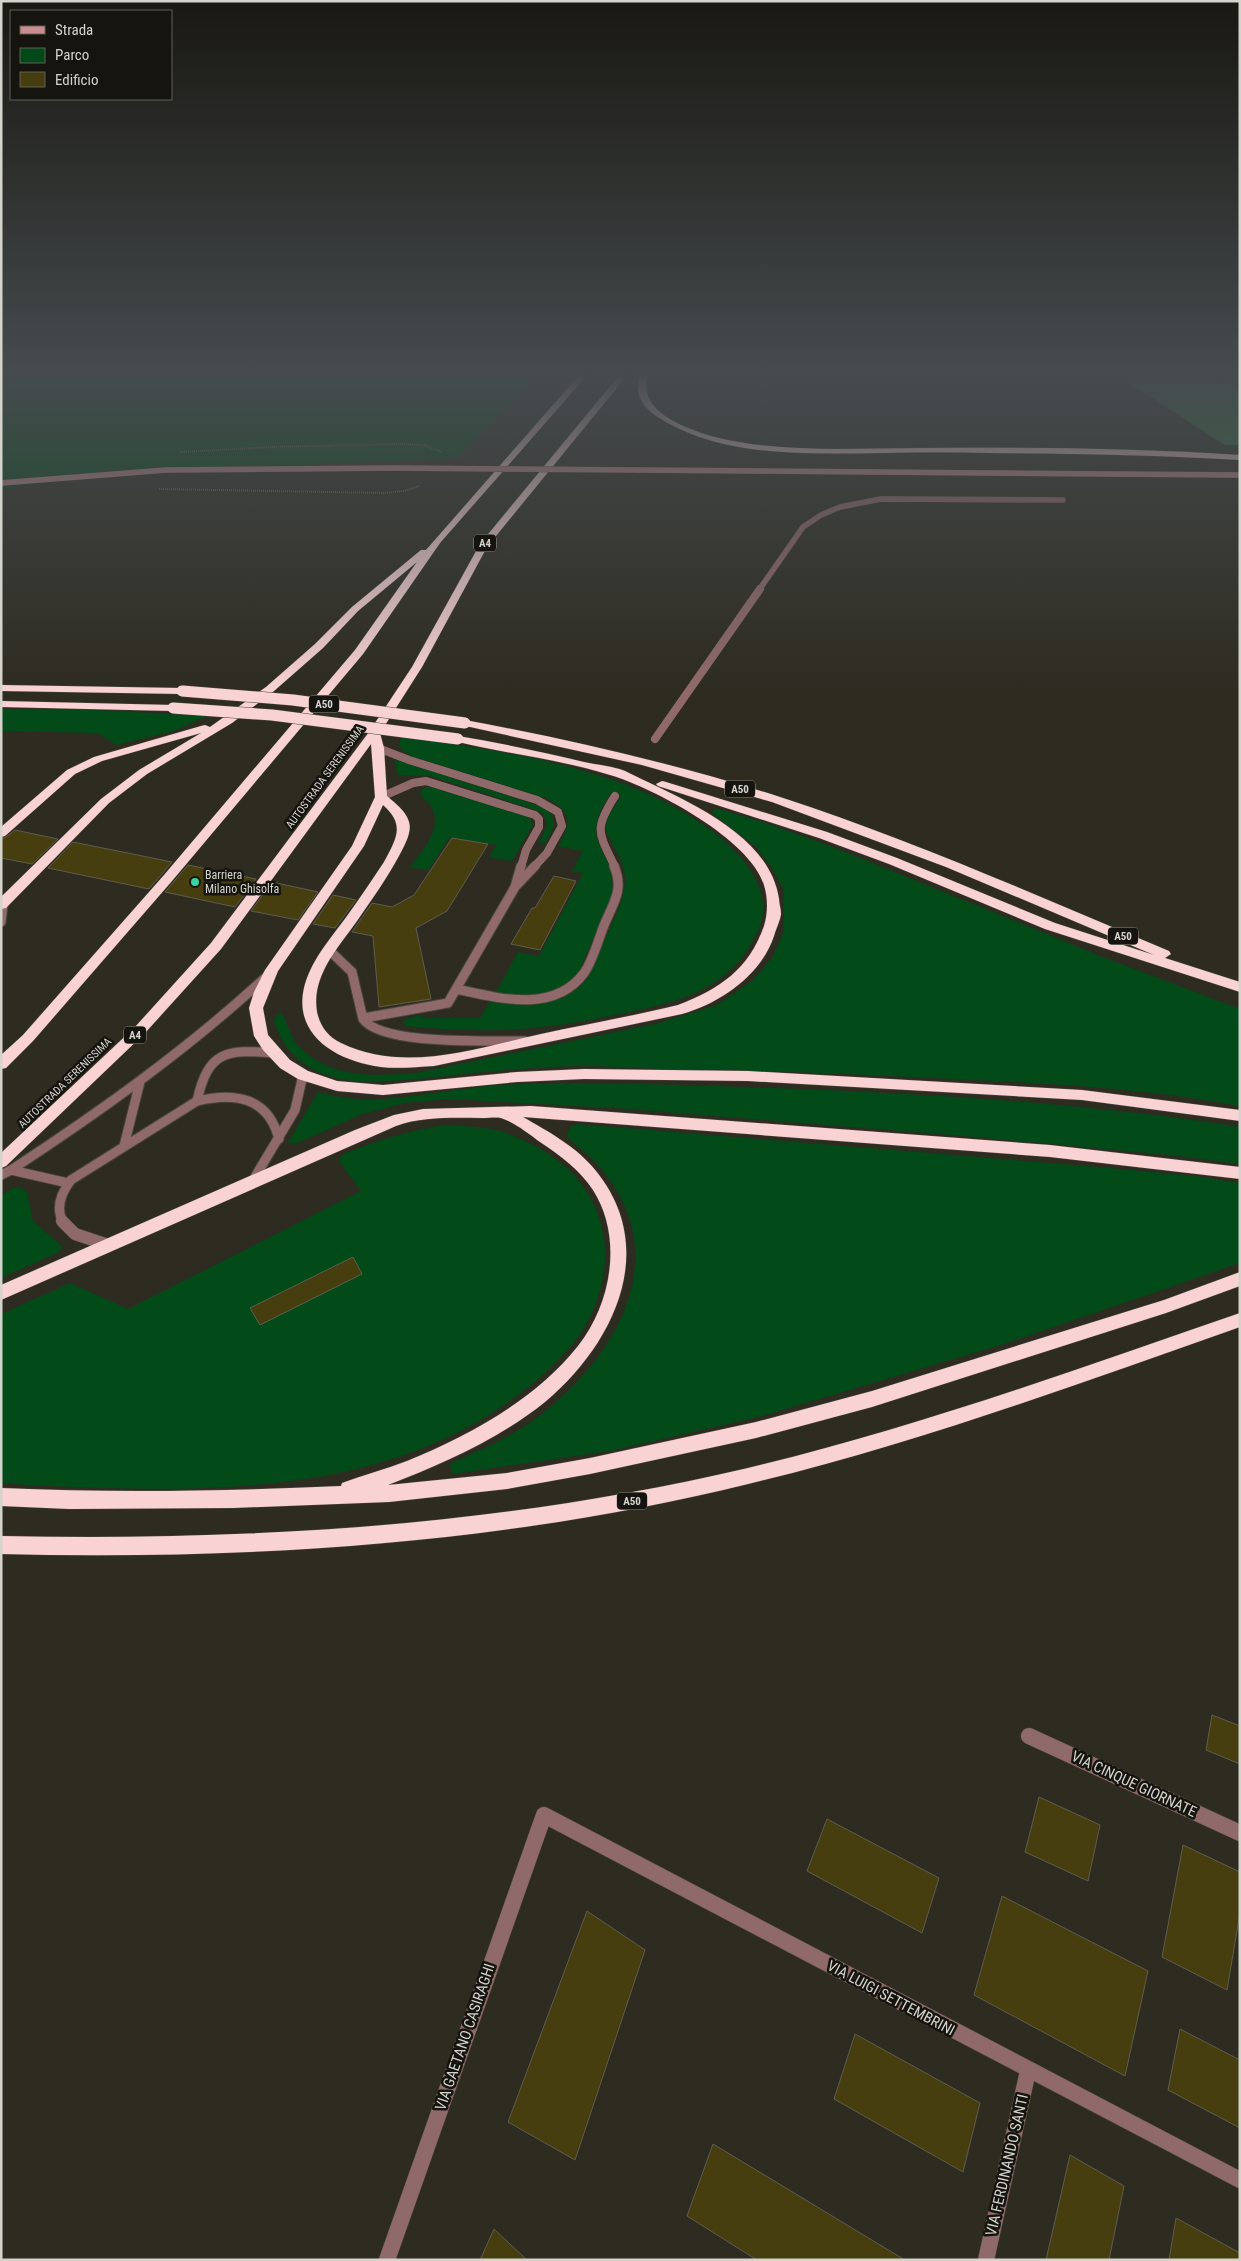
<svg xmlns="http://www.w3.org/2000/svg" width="1241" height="2261" font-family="'Roboto Condensed',sans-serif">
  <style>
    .green { fill: #024a18 }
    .forest { fill: #32743d }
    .building { fill: #473e0f; stroke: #5f5c50 }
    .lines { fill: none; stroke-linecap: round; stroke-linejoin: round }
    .lane-far3-casing { stroke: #49473c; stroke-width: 6 }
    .lane-far2-casing { stroke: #49473c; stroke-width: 8 }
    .lane-far1-casing { stroke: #49473c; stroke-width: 11 }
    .lane-casing { stroke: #49473c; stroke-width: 13 }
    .street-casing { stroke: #49473c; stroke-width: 17 }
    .secondary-casing { stroke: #49473c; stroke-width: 6 }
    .highway-casing { stroke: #49473c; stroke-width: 1 }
    .path { stroke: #69675e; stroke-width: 2; stroke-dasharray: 1 1; stroke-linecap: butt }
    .lane-far3 { stroke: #906a6b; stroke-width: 5.5 }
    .lane-far2 { stroke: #906a6b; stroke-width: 8 }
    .lane-far1 { stroke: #906a6b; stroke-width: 9 }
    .lane { stroke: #906a6b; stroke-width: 12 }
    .street { stroke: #906a6b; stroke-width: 16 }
    .secondary { stroke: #c98d8f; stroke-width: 5.5 }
    .highway { fill: #f9d3d3; fill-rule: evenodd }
    .secondary-bridge-casing { stroke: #49473c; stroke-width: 6; stroke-linecap: butt }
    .highway-bridge-casing { stroke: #49473c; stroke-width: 12; stroke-linecap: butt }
    .secondary-bridge { stroke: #c98d8f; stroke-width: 5.5 }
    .highway-bridge { stroke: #f9d3d3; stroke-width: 11 }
    .poi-dot { fill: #39d4a5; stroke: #15140f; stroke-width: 2 }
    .labels { text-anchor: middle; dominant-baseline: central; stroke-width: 5; stroke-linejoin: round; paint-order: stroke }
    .shield { fill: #15140f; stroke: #9b9a93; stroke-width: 1 }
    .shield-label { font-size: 11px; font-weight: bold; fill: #d4d3cc }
    .far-street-label { font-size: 11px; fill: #d4d3cc; stroke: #15140f }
    .poi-label { font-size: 12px; fill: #d4d3cc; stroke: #15140f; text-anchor: start }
    .near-street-label { font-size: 15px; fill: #d4d3cc; stroke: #15140f }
  </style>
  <rect width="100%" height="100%" fill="#2e2c21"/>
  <path class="green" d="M1,373H540L457,458L84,475L1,489Z
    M1,709L94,710L207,716L174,731L116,745L98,733L1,731Z
    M406,737C512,753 628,767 716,834C741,854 774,890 760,925C751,948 738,966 718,980C692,998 659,1006 629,1012C587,1021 544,1029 501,1030C469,1031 437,1029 405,1026L403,1022L407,1018L421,1015V1018H480L490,1002C526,1004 568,1009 590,973C597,961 601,947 607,935C615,916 626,897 625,877C624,860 611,844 605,828L608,817L621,796L611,793C574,847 618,847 612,895L580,969L572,981L548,994L519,995L496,992L518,952L539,956L583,873L572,871L583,851L558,846C572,821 573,813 546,798L411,756L402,750L399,745L401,738Z
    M394,759L543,807C559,818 554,829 545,843H539L547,825L544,815L539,811L430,776L398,775Z
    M425,787H433L526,816L531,819L533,825L512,861L489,857L496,845L450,837L428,870L410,867C422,850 444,829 431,806C428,802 423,798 420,794L422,789Z
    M715,808L766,823L833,847L1108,959L1240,1009V1106C1132,1086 1020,1082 911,1077C828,1073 745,1070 661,1069C635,1068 608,1066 581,1066C536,1067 491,1071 446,1076C414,1079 380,1084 347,1080C311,1075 284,1055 274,1021L277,1014L282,1013C288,1024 290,1038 300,1047C331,1079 375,1076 416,1073L655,1024L717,1005L752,981L773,957L784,931V890L772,868L756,847L712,813Z
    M563,1083C634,1083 705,1086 775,1088C931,1094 1086,1103 1240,1127V1164L1170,1155L964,1136L615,1108L449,1099L404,1103L360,1115L295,1144L288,1142L318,1092L344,1098L372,1100L405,1097L494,1085Z
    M576,1124L1099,1167L1195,1176L1240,1183V1263L1004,1344L762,1416L615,1450L452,1474L450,1464C482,1449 516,1435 543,1413C616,1355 672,1261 606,1175C595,1160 581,1149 568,1138L567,1134L571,1126Z
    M444,1125C461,1126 479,1126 496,1130C509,1133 522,1140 535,1146C606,1183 624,1258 585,1326C563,1366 504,1408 464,1429C354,1487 226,1491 105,1488C70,1487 36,1486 1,1483V1314L70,1283L128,1309L361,1191L339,1161L341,1155C375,1141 408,1131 444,1125Z
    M19,1187L27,1192L33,1221L63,1247L59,1252L1,1278V1195L13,1188Z"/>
  <path class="forest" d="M1114,373H1212L1240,389V445H1225Z"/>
  <path class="building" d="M15,830L58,839L32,864L1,858V839L6,837Z
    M452,838L488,844L447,911L416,928L431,999L379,1007L373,936L352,932L372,903L392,907L414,895Z
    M73,842L172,862L149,889L48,868Z
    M188,865L256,879L235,907L165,892Z
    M554,876L576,881L540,950L511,944L532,908H535Z
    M272,882L318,892L298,920L251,911Z
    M333,895L356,900L335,928L313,924Z
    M353,1257L362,1274L260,1325L250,1308Z
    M1212,1715L1240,1726V1764L1206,1750Z
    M1039,1797L1100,1825L1088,1881L1025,1852Z
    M827,1819L939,1878L922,1933L807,1871Z
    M1183,1845L1240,1872V1913L1227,1990L1162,1957Z
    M1002,1896L1148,1971L1125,2076L974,1995Z
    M587,1911L645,1950L575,2160L508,2122Z
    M1180,2029L1240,2060V2128L1168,2090Z
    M855,2034L980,2103L963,2172L834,2099Z
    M713,2144L905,2260H757L687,2216Z
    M1070,2155L1124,2186L1109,2260H1046Z
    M1176,2218L1240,2253V2260H1169Z
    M494,2229L527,2260H480Z"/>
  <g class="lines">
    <defs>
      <path id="lane-far3" d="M759,590L803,527L821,515L840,507L881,499L1063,500"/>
      <path id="lane-far2" d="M655,739L760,589
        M378,748L409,760L537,800L558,812L562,826L547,853L534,867
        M381,797L413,783L426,781L535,815L539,819V827L526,850L521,867
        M615,867C599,833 593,830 615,796"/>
      <path id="lane-far1" d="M521,866L515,887L535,866
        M515,887L456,989C498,998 554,1014 584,973C593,961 599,937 605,923C614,902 624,889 614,866
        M1,922L3,905
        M330,951L352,972L363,1019C382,1046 492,1040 525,1041
        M364,1018L448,1003L456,989
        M197,1101C235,1092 268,1097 279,1139
        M124,1146L140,1082
        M11,1170C101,1111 188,1049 267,976
        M1,1175L11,1170L68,1183
        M252,1182L295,1110L303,1075
        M63,1222C55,1207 61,1193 71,1180L197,1101C208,1051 226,1049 274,1053"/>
      <path id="lane" d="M62,1221L75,1234L108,1245"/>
      <path id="street" d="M1029,1736L1240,1833
        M387,2260L544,1815L1240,2180
        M986,2260L1028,2071"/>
      <path id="secondary" d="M638,470L1240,475
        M1,483L166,470L392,468"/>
      <path id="highway" d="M581,373H589L440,543L363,654L172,881L33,1041L6,1068L1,1069V1055L23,1035L164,875L355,650L417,562L358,611L323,648L274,691L232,723L147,774L109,803L6,908L1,909V897L101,799L139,770L201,733L102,761L75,774L5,836L1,837V827L67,770L94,757L201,726L205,725L210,727L266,687L315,644L352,607L421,550H426Z
        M621,373H629L487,547L422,667L380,733L384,748L387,796C395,803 406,811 409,822C412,832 405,844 400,854C388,877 372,899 357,921C338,948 311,976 317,1012C320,1026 328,1037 341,1043C405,1074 476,1048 541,1034C587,1024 633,1016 678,1005C720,989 749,969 764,926C768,913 768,898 764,885C750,839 654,788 610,775C559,759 506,754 454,741L452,739L454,737L458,736C500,743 542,752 584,762C597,765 613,766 625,771C678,798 769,831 779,899C779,903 781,909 781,914C780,921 776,929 774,936C761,975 721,1003 682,1014L434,1066C416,1067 398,1069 381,1067C330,1060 285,1029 309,973C318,952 334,934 347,916C360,898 372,880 384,862C396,839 406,825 383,805L364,846L278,971L263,1008L268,1035L290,1060L308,1071L337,1081L383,1085L517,1072L584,1069L748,1071L1082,1090L1240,1110V1121L1082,1100L748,1081L584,1079L517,1082L383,1095L337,1091L298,1079L280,1068L263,1050L254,1036L249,1008L254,992L265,970L352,846L375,797L371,744L221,949L145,1033L6,1166L1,1168V1153L135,1027L211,943L369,732L412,667L480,544Z
        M641,373H649C634,410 684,428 711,436C779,454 853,448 922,448C1028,447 1134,448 1240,455V460C1157,455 1074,454 991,453C954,452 918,452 882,453C810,454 724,458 661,419C643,408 632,394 641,373Z
        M1,685L182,688L187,691L182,694L1,691Z
        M1,701L173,705L178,708L173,711L1,707Z
        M465,720C571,740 677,764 780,797C912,840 1040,897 1169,951L1171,954L1165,958L1240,982V992L1045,929L889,864L819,838L658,786L656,784L662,781L666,782L827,832L897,858L1055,923L1154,955L946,867L772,802L642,765L461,725L460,723Z
        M531,1106L1050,1145L1240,1167V1179L1050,1157L523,1117C549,1132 577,1147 596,1171C660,1250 613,1345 545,1402C499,1439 443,1464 388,1485L507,1473L590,1458L756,1422L872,1391L1164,1300L1240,1272V1286L1166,1313L872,1407L756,1438L590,1474L507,1489L389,1502L233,1508L69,1509L1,1506V1488C115,1493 228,1491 341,1486L342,1483C364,1475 386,1469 407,1461C470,1435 535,1400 578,1346C612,1303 623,1237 593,1190C580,1170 560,1155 540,1142C529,1134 514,1122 501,1118C496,1117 488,1118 483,1118C454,1118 424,1116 396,1126L1,1300V1285L355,1130L394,1115L423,1109Z
        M1240,1313V1327C1078,1384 915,1444 748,1484C503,1544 253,1560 1,1554V1536C252,1541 502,1526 748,1468C915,1428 1078,1369 1240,1313Z"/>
    </defs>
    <use href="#lane-far3" class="lane-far3-casing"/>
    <use href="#lane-far2" class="lane-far2-casing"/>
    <use href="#lane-far1" class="lane-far1-casing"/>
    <use href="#lane" class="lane-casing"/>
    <use href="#street" class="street-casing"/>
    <use href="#secondary" class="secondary-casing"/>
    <use href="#highway" class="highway-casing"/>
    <path class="path" d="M180,452L272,447L404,444L424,445L442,452
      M159,489L384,493L404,491L419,486"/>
    <use href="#lane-far3" class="lane-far3"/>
    <use href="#lane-far2" class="lane-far2"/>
    <use href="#lane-far1" class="lane-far1"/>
    <use href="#lane" class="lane"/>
    <use href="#street" class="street"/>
    <use href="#secondary" class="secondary"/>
    <use href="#highway" class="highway"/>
    <defs>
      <path id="secondary-bridge" d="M392,468L638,470"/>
      <path id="highway-bridge" d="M182,691L293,700L465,723
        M173,708L272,715L458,739"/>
    </defs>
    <use href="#secondary-bridge" class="secondary-bridge-casing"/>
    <use href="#highway-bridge" class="highway-bridge-casing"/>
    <use href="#secondary-bridge" class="secondary-bridge"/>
    <use href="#highway-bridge" class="highway-bridge"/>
  </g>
  <linearGradient id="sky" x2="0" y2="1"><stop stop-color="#191812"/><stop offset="0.54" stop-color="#464b4e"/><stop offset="1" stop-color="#464b4e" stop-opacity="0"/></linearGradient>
  <rect width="1241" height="690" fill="url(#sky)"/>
  <circle class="poi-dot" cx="195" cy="882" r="5"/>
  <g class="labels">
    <g class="shield">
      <rect x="474" y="534.5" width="22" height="17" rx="4"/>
      <rect x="309" y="695.5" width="30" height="17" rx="4"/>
      <rect x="725" y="780.5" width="30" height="17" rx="4"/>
      <rect x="1108" y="927.5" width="30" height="17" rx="4"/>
      <rect x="124" y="1026.5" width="22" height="17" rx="4"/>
      <rect x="617" y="1492.5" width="30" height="17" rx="4"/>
    </g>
    <g class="shield-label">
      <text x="485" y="543">A4</text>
      <text x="324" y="704">A50</text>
      <text x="740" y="789">A50</text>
      <text x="1123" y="936">A50</text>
      <text x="135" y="1035">A4</text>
      <text x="632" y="1501">A50</text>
    </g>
    <g class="far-street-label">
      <text transform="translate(325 777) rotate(-54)">AUTOSTRADA SERENISSIMA</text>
      <text transform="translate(65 1083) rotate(-44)">AUTOSTRADA SERENISSIMA</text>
    </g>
    <g class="poi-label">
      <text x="205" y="875">Barriera<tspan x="205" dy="14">Milano Ghisolfa</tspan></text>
    </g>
    <g class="near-street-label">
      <text transform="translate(1134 1784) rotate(25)">VIA CINQUE GIORNATE</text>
      <text transform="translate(891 1998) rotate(28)">VIA LUIGI SETTEMBRINI</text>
      <text transform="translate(465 2037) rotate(-71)">VIA GAETANO CASIRAGHI</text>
      <text transform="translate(1007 2165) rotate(-77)">VIA FERDINANDO SANTI</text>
    </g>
  </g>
  <rect width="1241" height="2261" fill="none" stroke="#d4d3cc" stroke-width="5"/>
  <rect x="10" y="10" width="162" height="90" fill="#15140f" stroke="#61605b"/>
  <rect x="20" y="26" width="25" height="8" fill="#c98d8f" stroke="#61605b"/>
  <text x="55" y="35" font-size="15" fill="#d4d3cc">Strada</text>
  <rect x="20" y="48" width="25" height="15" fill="#024a18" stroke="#61605b"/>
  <text x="55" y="60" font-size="15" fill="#d4d3cc">Parco</text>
  <rect x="20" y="72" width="25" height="15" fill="#473e0f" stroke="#61605b"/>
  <text x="55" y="85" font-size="15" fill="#d4d3cc">Edificio</text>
</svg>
